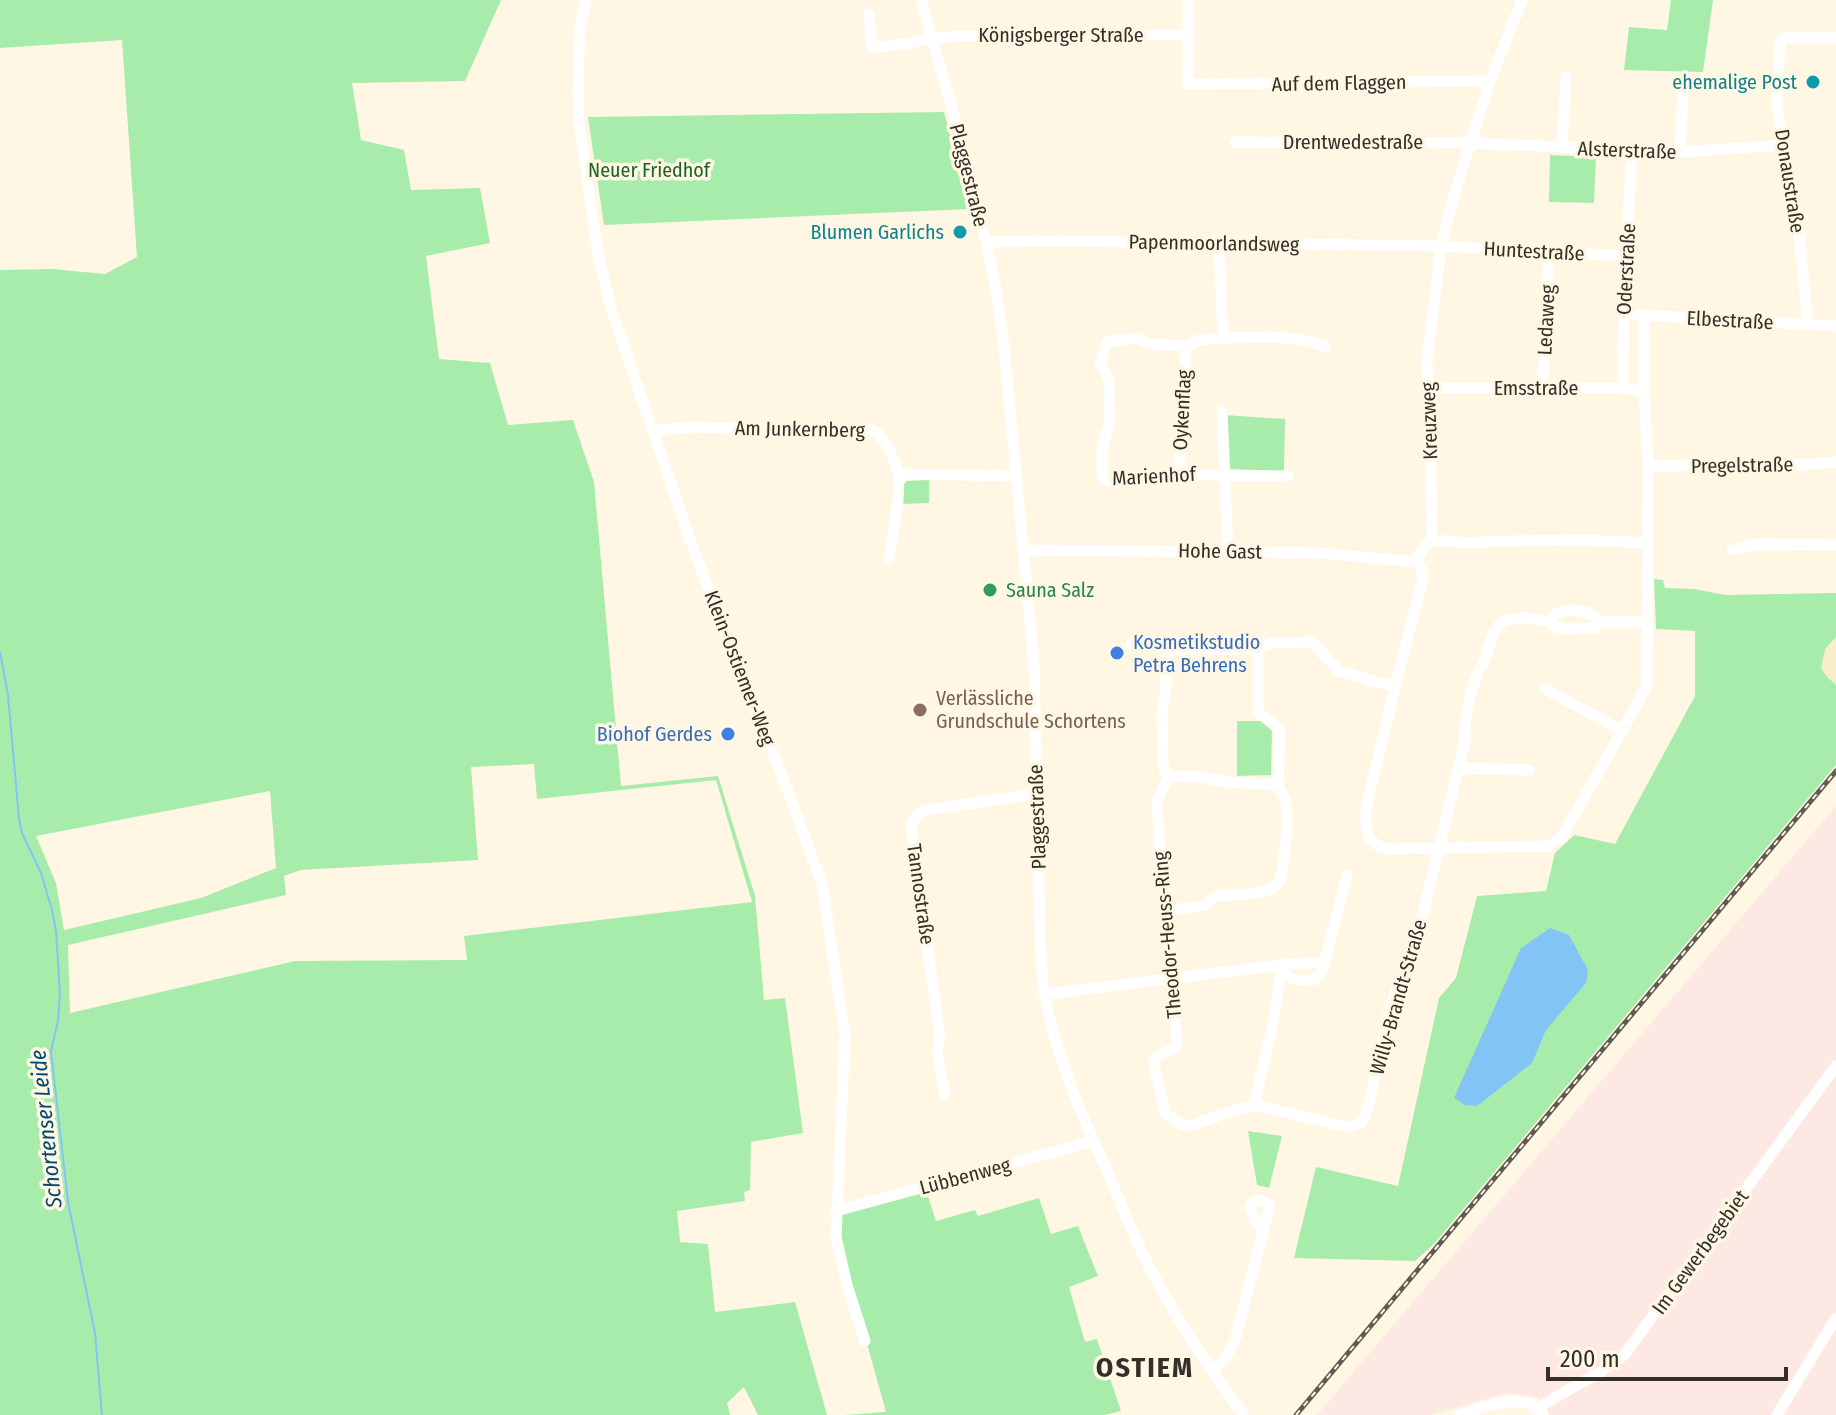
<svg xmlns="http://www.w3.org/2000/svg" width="1836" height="1415" font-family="'Fira Sans Condensed',sans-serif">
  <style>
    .commercial { fill: #fde8e4 }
    .green { fill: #a8ecab; fill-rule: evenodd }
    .sand { fill: #f8eec8 }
    .water { fill: #82c4f5 }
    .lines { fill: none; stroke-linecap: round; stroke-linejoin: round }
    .stream { stroke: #82c4f5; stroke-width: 2 }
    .minor { stroke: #fff; stroke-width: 11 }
    .rail-casing { stroke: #5f5b52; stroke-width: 5 }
    .rail { stroke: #fff7e4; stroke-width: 2; stroke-dasharray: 6; stroke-linecap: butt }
    .culture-dot { fill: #0f9aa8; stroke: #fff7e4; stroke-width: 3 }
    .leisure-dot { fill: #2e9e5b; stroke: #fff7e4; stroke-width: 3 }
    .shop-dot { fill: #3f7fe0; stroke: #fff7e4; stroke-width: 3 }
    .education-dot { fill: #8d6e63; stroke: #fff7e4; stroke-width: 3 }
    .labels { text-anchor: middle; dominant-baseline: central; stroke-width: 7; stroke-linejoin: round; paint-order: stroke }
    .street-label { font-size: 20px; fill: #333029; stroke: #fff7e4 }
    .culture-label { font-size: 20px; fill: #0d838f; stroke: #fff7e4; text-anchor: end }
    .park-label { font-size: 20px; fill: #1a6525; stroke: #fff7e4 }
    .leisure-label { font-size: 20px; fill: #27864d; stroke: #fff7e4; text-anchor: start }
    .shop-label { font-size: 20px; fill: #366cbe; stroke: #fff7e4; text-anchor: start }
    .education-label { font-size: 20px; fill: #785e54; stroke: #fff7e4; text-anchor: start }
    .water-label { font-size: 22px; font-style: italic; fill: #00486f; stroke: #fff7e4 }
    .district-label { font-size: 28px; font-weight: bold; letter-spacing: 2px; fill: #333029; stroke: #fff7e4 }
  </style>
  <rect width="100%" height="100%" fill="#fff7e4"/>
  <path class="commercial" d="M1836,806V1415H1548L1539,1397L1507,1393L1430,1415H1317Z"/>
  <path class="green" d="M0,0H501L465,81L352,83L361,140L404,150L411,190L480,188L490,243L426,256L439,359L490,363L508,425L573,420L594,482L621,786L718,776L755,896L764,1000L785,998L803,1133L751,1142L750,1190L744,1192L745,1201L677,1211L680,1242L708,1244L715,1312L795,1302L827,1415H758L744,1387L727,1403L730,1415H0V270L52,269L105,274L137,257L122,40L0,48ZM534,764L537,799L716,780L752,902L464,936L467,960L295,961L70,1013L68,945L286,895L284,876L301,870L478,860L471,767ZM270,791L276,868L201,898L64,930L56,883L36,836Z
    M1671,0H1713L1703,72L1624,70L1629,27L1667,30Z
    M944,112L969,209L604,225L588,117Z
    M1550,155L1596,157L1594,203L1549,202Z
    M1224,415L1285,419L1284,471L1227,469Z
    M929,480V503L903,504L902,486L907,481Z
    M1654,579L1663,580L1665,588L1694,589L1725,595L1836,593V765L1434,1244L1415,1261L1294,1258L1316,1167L1398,1186L1439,998L1456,978L1477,896L1546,891L1555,853L1574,835L1615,844L1695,696V631L1656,629Z
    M1237,721H1263L1272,731L1271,775L1237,776Z
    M1248,1131L1282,1136L1269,1188L1257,1185Z
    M926,1190L936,1221L975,1210L978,1216L1039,1198L1051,1234L1078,1226L1098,1276L1069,1287L1085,1342L1097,1339L1121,1411L1105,1415H844L886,1412L841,1251L840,1214Z"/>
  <path class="sand" d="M1836,637V685L1827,677L1821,668L1825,649Z"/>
  <path class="water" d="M1550,928L1569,935L1588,970L1586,983L1546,1030L1532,1063L1477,1106L1465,1105L1454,1098L1521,948Z"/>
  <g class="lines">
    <path class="stream" d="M0,652L8,695L19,819L22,833L41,873L52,910L56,931L60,993L58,1021L51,1051L68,1202L95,1333L102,1415"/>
    <path class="minor" d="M586,0L580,28L578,89L579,123L598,253L611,309L695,553L743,682L780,770L822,884L845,1034L836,1237L847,1285L865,1341
      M921,0L950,101L986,242L995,284L1004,346L1034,664L1040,933C1041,959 1042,986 1048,1011C1060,1067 1084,1119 1107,1171C1121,1203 1133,1236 1149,1266C1176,1318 1208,1368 1244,1415
      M1188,0V84L1490,81
      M1522,0L1490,81L1455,192L1441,246L1427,362L1432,517L1431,540L1423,548L1416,562L1421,569L1423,578L1395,687L1366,808C1365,829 1365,843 1387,849L1549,846L1562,837L1647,686L1648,466L1644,391V316
      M869,14L872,47H877L906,44L933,38L1005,34L1188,35
      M1235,142L1470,143L1680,152L1784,145
      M1562,148L1566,77
      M1680,152L1683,92
      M986,242L1058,241L1441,246L1626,256
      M1219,244L1223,338
      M1624,314L1836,326
      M1808,325L1799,233L1777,106L1780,44L1782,39L1785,38H1836
      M1428,388H1622L1644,391
      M1543,388L1549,252
      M1622,388L1626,256L1632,151
      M1222,412L1228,551
      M653,431L690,427L765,429H866C887,432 892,457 899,474L1017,476
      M1648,466L1799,465L1836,462
      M1184,473L1180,468V435L1184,414L1186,346
      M1288,476H1224L1184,473L1175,479L1104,480L1102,476V450L1110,420L1109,379L1100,363L1107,342L1137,338L1150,344L1186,346L1199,340L1223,338L1270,337L1300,339L1326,347
      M1431,540L1470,543L1497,541L1581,540L1648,543
      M1024,550L1319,553L1416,562
      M1732,550L1756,544L1836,545
      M889,559L898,501L899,474
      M1552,622V617C1564,606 1592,609 1600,622
      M1131,644L1162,643L1169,650
      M1545,689L1621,730
      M1458,768L1530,770
      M1168,777L1196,776L1227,782L1278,785
      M1168,911L1205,905L1216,896L1250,894L1271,889L1279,882L1283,866L1287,829L1286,802L1278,785L1280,730L1258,712V649
      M1323,968L1347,876
      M1281,971L1273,1023L1254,1105L1348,1127L1362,1123L1369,1104L1388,1016L1398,984L1411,962L1465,741C1464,719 1469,694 1478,673C1480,667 1484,662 1486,656C1492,642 1491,626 1508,620C1521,615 1539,620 1552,622L1554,626L1562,629L1595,628L1600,622H1648
      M1044,995L1054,993L1281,965L1320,962L1323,968C1317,988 1293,981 1281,971V965
      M945,1095L937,1052L940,1038L911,827L917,814L926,810L1036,794
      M1254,1105L1222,1114L1190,1126C1181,1125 1171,1119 1165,1113L1154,1064V1059C1161,1051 1174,1054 1177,1042L1168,940V911L1165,868L1160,854L1157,802L1168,777L1163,766L1162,713L1166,684L1165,668L1169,650L1249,649H1258L1272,643L1312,642L1339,671L1395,687
      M836,1211L1094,1141
      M1212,1371L1224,1360L1235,1340L1270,1205L1259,1200L1252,1203L1250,1208L1256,1222L1263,1232
      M1538,1409C1566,1388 1599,1377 1625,1354L1836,1066
      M1460,1415C1484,1408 1524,1389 1543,1415
      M1777,1415L1836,1318"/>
    <defs>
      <path id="rail" d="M1296,1415L1836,771"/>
    </defs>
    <use href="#rail" class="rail-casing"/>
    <use href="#rail" class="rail"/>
  </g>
  <g class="culture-dot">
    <circle cx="1813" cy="82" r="8"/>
    <circle cx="960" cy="232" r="8"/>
  </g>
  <circle class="leisure-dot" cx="990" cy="590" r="8"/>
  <g class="shop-dot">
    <circle cx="1117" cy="653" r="8"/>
    <circle cx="728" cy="734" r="8"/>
  </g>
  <circle class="education-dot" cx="920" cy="710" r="8"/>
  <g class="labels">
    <g class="street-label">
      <text x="1061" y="35">Königsberger Straße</text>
      <text transform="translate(1339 83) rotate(-1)">Auf dem Flaggen</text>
      <text x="1353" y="142">Drentwedestraße</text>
      <text transform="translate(1627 150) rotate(2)">Alsterstraße</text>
      <text transform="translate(969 175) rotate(76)">Plaggestraße</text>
      <text transform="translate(1790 181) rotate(81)">Donaustraße</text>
      <text transform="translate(1214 243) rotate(1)">Papenmoorlandsweg</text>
      <text transform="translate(1534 251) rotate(3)">Huntestraße</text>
      <text transform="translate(1626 269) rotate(-87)">Oderstraße</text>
      <text transform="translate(1546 320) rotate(-87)">Ledaweg</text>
      <text transform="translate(1730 320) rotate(3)">Elbestraße</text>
      <text x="1536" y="388">Emsstraße</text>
      <text transform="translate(1182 410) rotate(-87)">Oykenflag</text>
      <text transform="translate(1429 421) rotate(-92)">Kreuzweg</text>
      <text transform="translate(800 429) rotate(1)">Am Junkernberg</text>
      <text transform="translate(1742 465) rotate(-1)">Pregelstraße</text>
      <text transform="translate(1154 476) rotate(-3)">Marienhof</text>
      <text transform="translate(1220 551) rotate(1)">Hohe Gast</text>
      <text transform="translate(740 668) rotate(69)">Klein-Ostiemer-Weg</text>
      <text transform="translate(1037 817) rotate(-92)">Plaggestraße</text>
      <text transform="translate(921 894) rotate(82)">Tannostraße</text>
      <text transform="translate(1167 935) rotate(-95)">Theodor-Heuss-Ring</text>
      <text transform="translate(1398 997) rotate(-74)">Willy-Brandt-Straße</text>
      <text transform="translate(965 1176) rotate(-15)">Lübbenweg</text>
      <text transform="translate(1700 1252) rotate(-54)">Im Gewerbegebiet</text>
    </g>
    <g class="culture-label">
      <text x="1797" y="82">ehemalige Post</text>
      <text x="944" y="232">Blumen Garlichs</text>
    </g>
    <g class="park-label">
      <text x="649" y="170">Neuer Friedhof</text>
    </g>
    <g class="leisure-label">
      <text x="1006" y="590">Sauna Salz</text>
    </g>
    <g class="shop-label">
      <text x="1133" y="642">Kosmetikstudio<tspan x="1133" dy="23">Petra Behrens</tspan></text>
      <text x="712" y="734" text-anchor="end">Biohof Gerdes</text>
    </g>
    <g class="education-label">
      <text x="936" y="698">Verlässliche<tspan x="936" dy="23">Grundschule Schortens</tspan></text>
    </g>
    <g class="water-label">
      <text transform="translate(46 1129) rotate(-96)">Schortenser Leide</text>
    </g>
    <g class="district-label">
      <text x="1145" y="1367">OSTIEM</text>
    </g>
  </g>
  <path d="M1548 1367v12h238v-12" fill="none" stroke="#333029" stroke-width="4"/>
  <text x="1560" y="1367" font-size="24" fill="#333029" stroke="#fff7e4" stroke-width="6" paint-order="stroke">200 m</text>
</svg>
